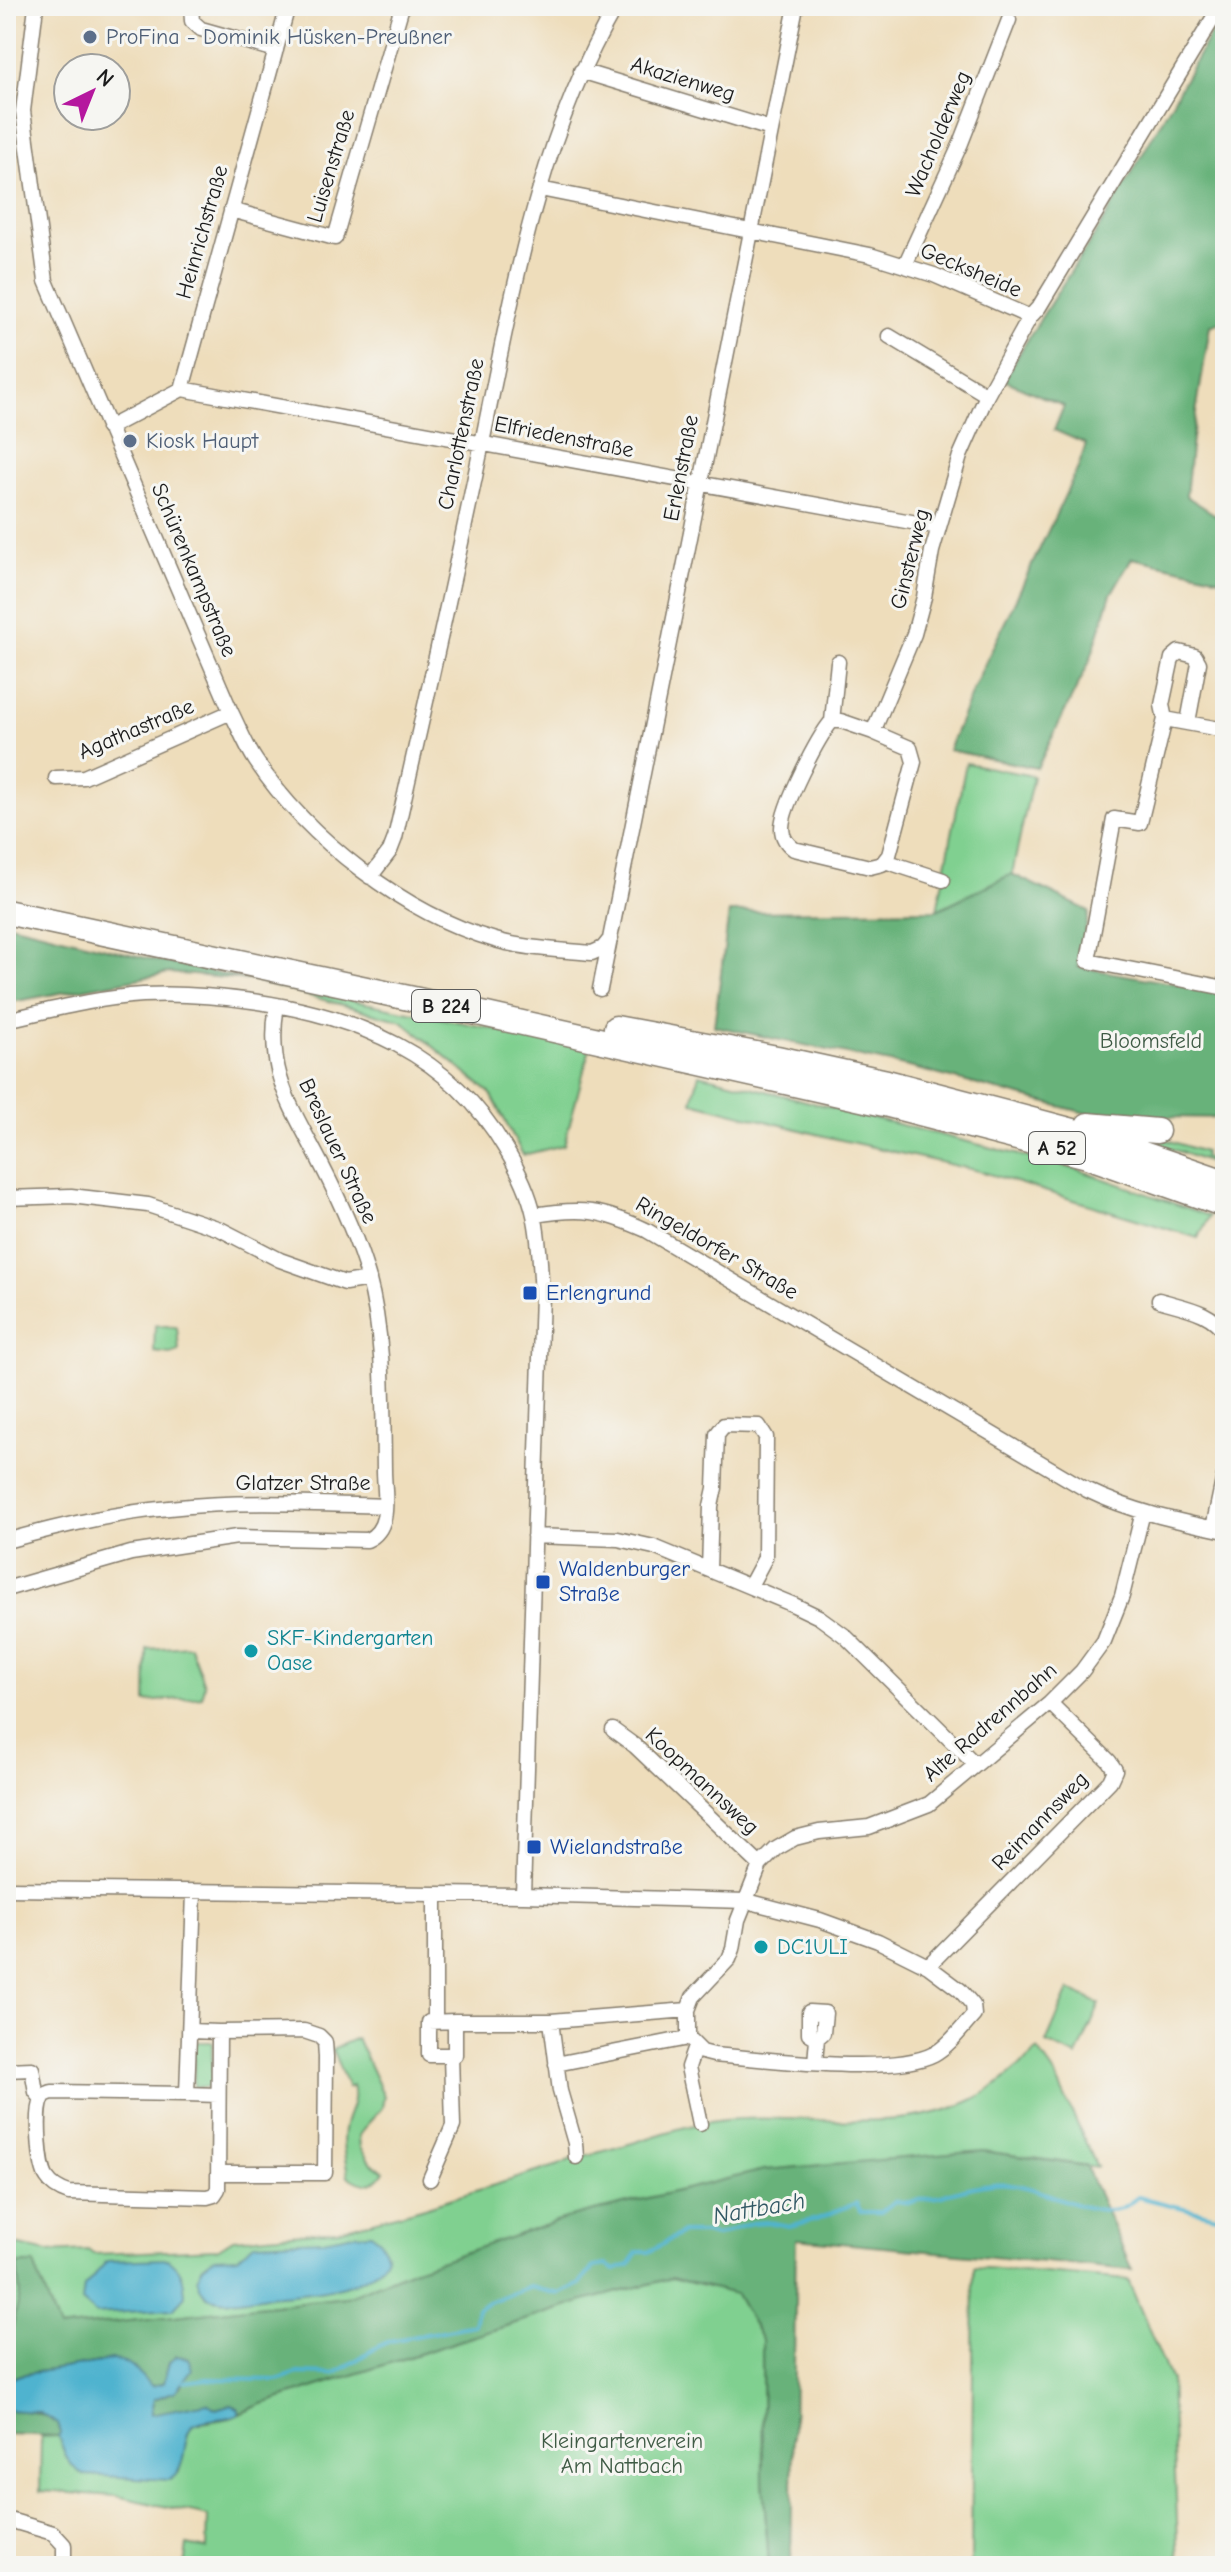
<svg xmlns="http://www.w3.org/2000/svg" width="1231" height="2572" font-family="'Comic Neue',sans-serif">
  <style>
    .green { fill: #80d090; stroke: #4e7656; stroke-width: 2 }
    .forest { fill: #68b27a; stroke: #42674b; stroke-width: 2 }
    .water { fill: #50b3cf; stroke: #366876; stroke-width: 2 }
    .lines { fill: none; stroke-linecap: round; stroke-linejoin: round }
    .stream { stroke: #50b3cf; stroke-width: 4 }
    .street-casing { stroke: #857c6c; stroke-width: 17 }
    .highway-casing { stroke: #857c6c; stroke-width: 27 }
    .street { stroke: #fff; stroke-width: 14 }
    .highway { stroke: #fff; stroke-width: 24 }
    .rail-casing { stroke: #1c1c1c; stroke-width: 7 }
    .rail { stroke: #f6f6f2; stroke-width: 4; stroke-dasharray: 12; stroke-linecap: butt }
    .service-dot { fill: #5c6f8a; stroke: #f6f6f2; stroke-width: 3 }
    .transit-dot { fill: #1a4fb4; stroke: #f6f6f2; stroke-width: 3 }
    .culture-dot { fill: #0f9aa8; stroke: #f6f6f2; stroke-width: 3 }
    .labels { text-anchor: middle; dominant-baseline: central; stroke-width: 6; stroke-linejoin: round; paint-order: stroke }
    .shield { fill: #f6f6f2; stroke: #5d5d5c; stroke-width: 2 }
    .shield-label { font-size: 20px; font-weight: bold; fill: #1c1c1c }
    .service-label { font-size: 22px; fill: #4e5e75; stroke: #f6f6f2; text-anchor: start }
    .street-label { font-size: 22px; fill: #1c1c1c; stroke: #f6f6f2 }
    .park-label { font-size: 22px; fill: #3f5b45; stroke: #f6f6f2 }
    .transit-label { font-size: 22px; fill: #164399; stroke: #f6f6f2; text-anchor: start }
    .culture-label { font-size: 22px; fill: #0d838f; stroke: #f6f6f2; text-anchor: start }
    .water-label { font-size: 24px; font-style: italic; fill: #315864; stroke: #f6f6f2 }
  </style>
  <rect width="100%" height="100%" fill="#f6f6f2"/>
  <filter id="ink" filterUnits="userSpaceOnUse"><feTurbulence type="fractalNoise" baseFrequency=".0125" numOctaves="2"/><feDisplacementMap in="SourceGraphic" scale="16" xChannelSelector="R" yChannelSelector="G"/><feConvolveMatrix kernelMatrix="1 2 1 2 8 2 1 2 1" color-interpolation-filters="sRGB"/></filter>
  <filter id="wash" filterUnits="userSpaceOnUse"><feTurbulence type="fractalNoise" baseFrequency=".006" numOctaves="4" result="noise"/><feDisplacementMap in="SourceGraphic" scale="32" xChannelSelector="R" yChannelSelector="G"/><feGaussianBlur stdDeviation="1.8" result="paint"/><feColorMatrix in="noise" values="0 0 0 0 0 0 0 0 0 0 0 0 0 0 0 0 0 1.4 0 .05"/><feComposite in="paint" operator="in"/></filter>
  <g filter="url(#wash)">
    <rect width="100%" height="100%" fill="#edb"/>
    <path class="green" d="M966,763L1033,776L1012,874L937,910Z
      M250,980L590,1048L564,1145L523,1155L491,1094L402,1021Z
      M699,1074L1079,1170L1210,1216L1198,1238L979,1171L828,1137L692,1102Z
      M1155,1136L1204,1152L1203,1157L1225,1165V1169L1181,1152L1139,1140Z
      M155,1325L177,1327L179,1351L171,1354L154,1352Z
      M190,1646L204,1684L202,1697L146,1702L147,1649Z
      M1069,1990L1100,2004L1077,2057L1046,2043Z
      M357,2038L384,2096L382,2108L363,2129L359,2136L360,2148L371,2163L384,2171C374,2188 362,2186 348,2176C346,2161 341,2146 344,2130C346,2113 357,2104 352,2086L348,2088L332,2049Z
      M194,2042H212V2087H194Z
      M1038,2050L1053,2071L1097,2167L983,2151L415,2269L347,2297L58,2329L34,2265H17L20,2295L10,2338L6,2342V2227L15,2245L48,2252L88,2250L93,2254L217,2249L233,2239L338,2230L411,2211L559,2165L576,2157C624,2150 668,2127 717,2121C799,2111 899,2138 976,2098C999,2086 1018,2067 1038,2050Z
      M974,2267L1128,2280L1171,2381L1179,2566H971Z
      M672,2278L736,2294L762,2340L763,2480L769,2566H184L187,2545L207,2549L208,2516L117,2496L40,2491L41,2437L58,2436C65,2452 67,2468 86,2475L179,2472L189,2430L195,2424L231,2418L262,2404L584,2301Z"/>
    <path class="forest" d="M1225,9V320L1210,326L1192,438L1186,496L1225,521V581L1210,575L1132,558L1111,594L1090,661L1037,768L948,750L973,689L1078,468L1086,444L1054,430L1064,406L1006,381L1005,378C1035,324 1070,274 1103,222C1145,152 1184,80 1225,9Z
      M1012,874L1089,911L1078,967L1225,992V1118L1097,1116L909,1067L714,1026L729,912L937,910Z
      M6,923L158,961L250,980L169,973L6,1003Z
      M983,2151L1086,2166L1132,2270L796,2239L791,2566H769L763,2480L762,2340L736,2294L672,2278L584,2301L262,2404L239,2414V2409L232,2404L216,2409H183L150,2414L154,2399C181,2390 186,2388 188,2358L176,2356L169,2363L163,2383L152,2386L112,2360L20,2375L6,2381V2342L10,2338L20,2295L17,2264H34L59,2329L346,2297L415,2269L574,2216L764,2170Z
      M6,2410C30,2411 39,2411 59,2424L61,2434L58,2436L6,2434Z"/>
    <path class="water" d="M371,2233L380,2240L387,2256C372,2292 301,2293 267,2296C250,2298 227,2304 211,2298C202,2294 200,2286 197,2278L203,2266L214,2258L238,2257L254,2243L323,2240L354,2234Z
      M168,2259C183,2269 184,2279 185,2296L173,2309L96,2314L82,2302L84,2287L107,2261Z
      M176,2356L188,2358L192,2369L176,2391L154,2399L150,2414L207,2403L216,2409L232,2404L239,2409V2414C226,2421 208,2417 195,2424C180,2432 190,2470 169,2480L86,2475C67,2468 65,2452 58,2436L61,2433L58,2424L38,2412L6,2410V2381L20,2375L112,2360C137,2361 135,2374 152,2386L163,2383L169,2363Z"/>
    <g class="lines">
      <path class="stream" d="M184,2382L207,2379L277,2380L298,2373L334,2374L379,2346L390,2341L474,2325L477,2309L488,2302L530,2287L559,2294L580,2284L594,2267L606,2265L615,2270L629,2265L638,2252H649L681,2233H704L716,2236L751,2223L768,2222L789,2226L817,2219L856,2203L861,2212H881L895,2201C915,2204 912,2201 929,2198C938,2196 942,2198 949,2193C969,2188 989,2182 1010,2184C1042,2187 1087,2216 1117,2209C1125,2208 1132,2201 1138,2197L1225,2218"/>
    </g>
  </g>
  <g filter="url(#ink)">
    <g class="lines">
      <defs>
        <path id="street" d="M36,6L23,111L46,281L231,712C239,728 246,746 256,761C308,839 405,914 495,940C526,949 561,950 592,953L603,948L611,938
          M191,6L192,21L201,29L276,50
          M581,71L771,129
          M540,189L870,255L934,275L1030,317
          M231,210L335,238L402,6
          M905,265L961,143L1009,20
          M889,336L987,395
          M182,389L939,527
          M108,428L182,389L288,6
          M1165,719L1225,730
          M832,721L838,662
          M1188,722L1199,663L1195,656L1179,652L1172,658L1162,705L1165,719L1140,823L1114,819L1088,961L1225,988
          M873,732L841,721H832C818,737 782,807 782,828C782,838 787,844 794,849L870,867L882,864L889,855L914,762L910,748L873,732L914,634L924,597L932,551L960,456L987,395L1030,317L1039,307L1215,15L1216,6
          M56,778L84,777L231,712
          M885,861L943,880
          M370,877L390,851L395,838C425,707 455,575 482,443C513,294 538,139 616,6
          M600,989L796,6
          M6,1020C52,1010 96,998 143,995C180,993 217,996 252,1001C357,1016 450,1054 505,1148C517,1168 529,1192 534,1215C540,1240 540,1268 542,1294L523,1895
          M6,1198L71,1196L148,1205L220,1229L280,1260L345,1283L369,1279
          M535,1215C582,1207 602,1210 646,1230L1087,1490C1130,1511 1177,1521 1225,1531
          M1159,1300C1181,1307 1214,1311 1225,1334
          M1213,1528L1225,1471
          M534,1536L618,1539L654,1547L794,1605L819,1617L845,1636L976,1765
          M6,1541C59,1526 114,1513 169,1508C240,1500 314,1504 385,1506
          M709,1570L711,1506L715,1488L717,1434L724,1425L759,1426L766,1437L765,1558L750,1586
          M6,1589L131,1553L237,1537L367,1540C393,1528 384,1494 384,1470C383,1405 385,1338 368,1276C357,1237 340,1201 321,1164C292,1107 265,1073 277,1005
          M613,1730L635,1746L760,1865
          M6,1889L523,1895L747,1901L820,1920L878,1941L928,1966L960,1990L973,2005L974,2015C962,2028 949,2046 934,2054C892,2076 765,2059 714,2055L702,2052L688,2038V2010L693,1997L729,1959L733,1949L738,1920L760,1865L776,1849L795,1838L819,1832L869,1827L929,1804L1050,1703L1082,1671L1104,1641L1122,1596L1143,1512
          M194,1892L187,2094L218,2095
          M435,1895V2022
          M928,1966L1110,1781L1115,1770L1109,1761L1050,1703
          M455,2021H551L688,2010
          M551,2021L560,2091L575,2143L576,2157
          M695,2047L688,2067L700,2124
          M815,2063L817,2038L809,2033V2012L825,2013L823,2033L817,2038
          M556,2064L688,2038
          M6,2070L32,2069L36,2092L42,2099
          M187,2094L52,2092C47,2094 44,2094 42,2100C36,2112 39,2167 47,2178C52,2186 60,2190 69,2193L207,2197L214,2195L218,2189L219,2032L189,2031
          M218,2173H325L326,2057L325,2042L319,2036L304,2031L219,2032
          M430,2179L453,2126L451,2055H455V2021L429,2022V2055H451
          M6,2519L53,2533L64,2545V2566"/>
        <path id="highway" d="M6,912L460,1009L884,1104L1087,1156L1225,1205
          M616,1028L777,1058L887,1082L1085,1134L1225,1182
          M1088,1125L1157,1131"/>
      </defs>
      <use href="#street" class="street-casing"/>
      <use href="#highway" class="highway-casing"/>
      <use href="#street" class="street"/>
      <use href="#highway" class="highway"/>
      <defs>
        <path id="rail" d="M6,19L8,6"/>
      </defs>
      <use href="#rail" class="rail-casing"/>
      <use href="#rail" class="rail"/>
    </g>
  </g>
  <g class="service-dot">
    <circle cx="90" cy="37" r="8"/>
    <circle cx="130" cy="441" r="8"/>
  </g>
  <g class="transit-dot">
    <rect x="522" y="1285" width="16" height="16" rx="4"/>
    <rect x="535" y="1574" width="16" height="16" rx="4"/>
    <rect x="526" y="1839" width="16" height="16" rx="4"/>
  </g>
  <g class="culture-dot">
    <circle cx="251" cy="1651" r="8"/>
    <circle cx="761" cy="1947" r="8"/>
  </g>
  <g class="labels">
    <g class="shield">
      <rect x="412" y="990" width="68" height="32" rx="6"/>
      <rect x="1029" y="1132" width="56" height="32" rx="6"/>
    </g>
    <g class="shield-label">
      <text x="446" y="1006">B 224</text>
      <text x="1057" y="1148">A 52</text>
    </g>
    <g class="service-label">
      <text x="106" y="37">ProFina - Dominik Hüsken-Preußner</text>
      <text x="146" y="441">Kiosk Haupt</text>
    </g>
    <g class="street-label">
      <text transform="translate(683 79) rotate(17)">Akazienweg</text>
      <text transform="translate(938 134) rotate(-67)">Wacholderweg</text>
      <text transform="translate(331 166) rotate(-73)">Luisenstraße</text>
      <text transform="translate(202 232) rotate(-74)">Heinrichstraße</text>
      <text transform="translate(971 270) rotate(23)">Gecksheide</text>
      <text transform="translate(461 434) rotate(-78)">Charlottenstraße</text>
      <text transform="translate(564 437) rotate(11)">Elfriedenstraße</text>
      <text transform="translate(681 468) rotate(-79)">Erlenstraße</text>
      <text transform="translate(910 559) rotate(-76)">Ginsterweg</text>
      <text transform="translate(194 570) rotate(67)">Schürenkampstraße</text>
      <text transform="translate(136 729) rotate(-23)">Agathastraße</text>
      <text transform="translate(338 1151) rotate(65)">Breslauer Straße</text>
      <text transform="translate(717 1248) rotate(30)">Ringeldorfer Straße</text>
      <text x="303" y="1483">Glatzer Straße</text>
      <text transform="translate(990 1722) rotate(-41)">Alte Radrennbahn</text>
      <text transform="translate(702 1781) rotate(43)">Koopmannsweg</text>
      <text transform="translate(1040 1821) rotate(-46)">Reimannsweg</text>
    </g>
    <g class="park-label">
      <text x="1151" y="1041">Bloomsfeld</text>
      <text x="622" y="2441">Kleingartenverein<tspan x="622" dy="25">Am Nattbach</tspan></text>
    </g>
    <g class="transit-label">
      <text x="546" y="1293">Erlengrund</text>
      <text x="559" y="1569">Waldenburger<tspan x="559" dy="25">Straße</tspan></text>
      <text x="550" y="1847">Wielandstraße</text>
    </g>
    <g class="culture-label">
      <text x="267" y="1638">SKF-Kindergarten<tspan x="267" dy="25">Oase</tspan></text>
      <text x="777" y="1947">DC1ULI</text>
    </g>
    <g class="water-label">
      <text transform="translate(759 2208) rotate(-10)">Nattbach</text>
    </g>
  </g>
  <rect width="1231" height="2572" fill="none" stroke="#f6f6f2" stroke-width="32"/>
  <g transform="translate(92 92) rotate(43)"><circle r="38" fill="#f6f6f2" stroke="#9f9f9c" stroke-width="2"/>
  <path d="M0-6L14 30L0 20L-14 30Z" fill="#b5179e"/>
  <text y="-12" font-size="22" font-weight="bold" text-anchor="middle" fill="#1c1c1c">N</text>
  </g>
</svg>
